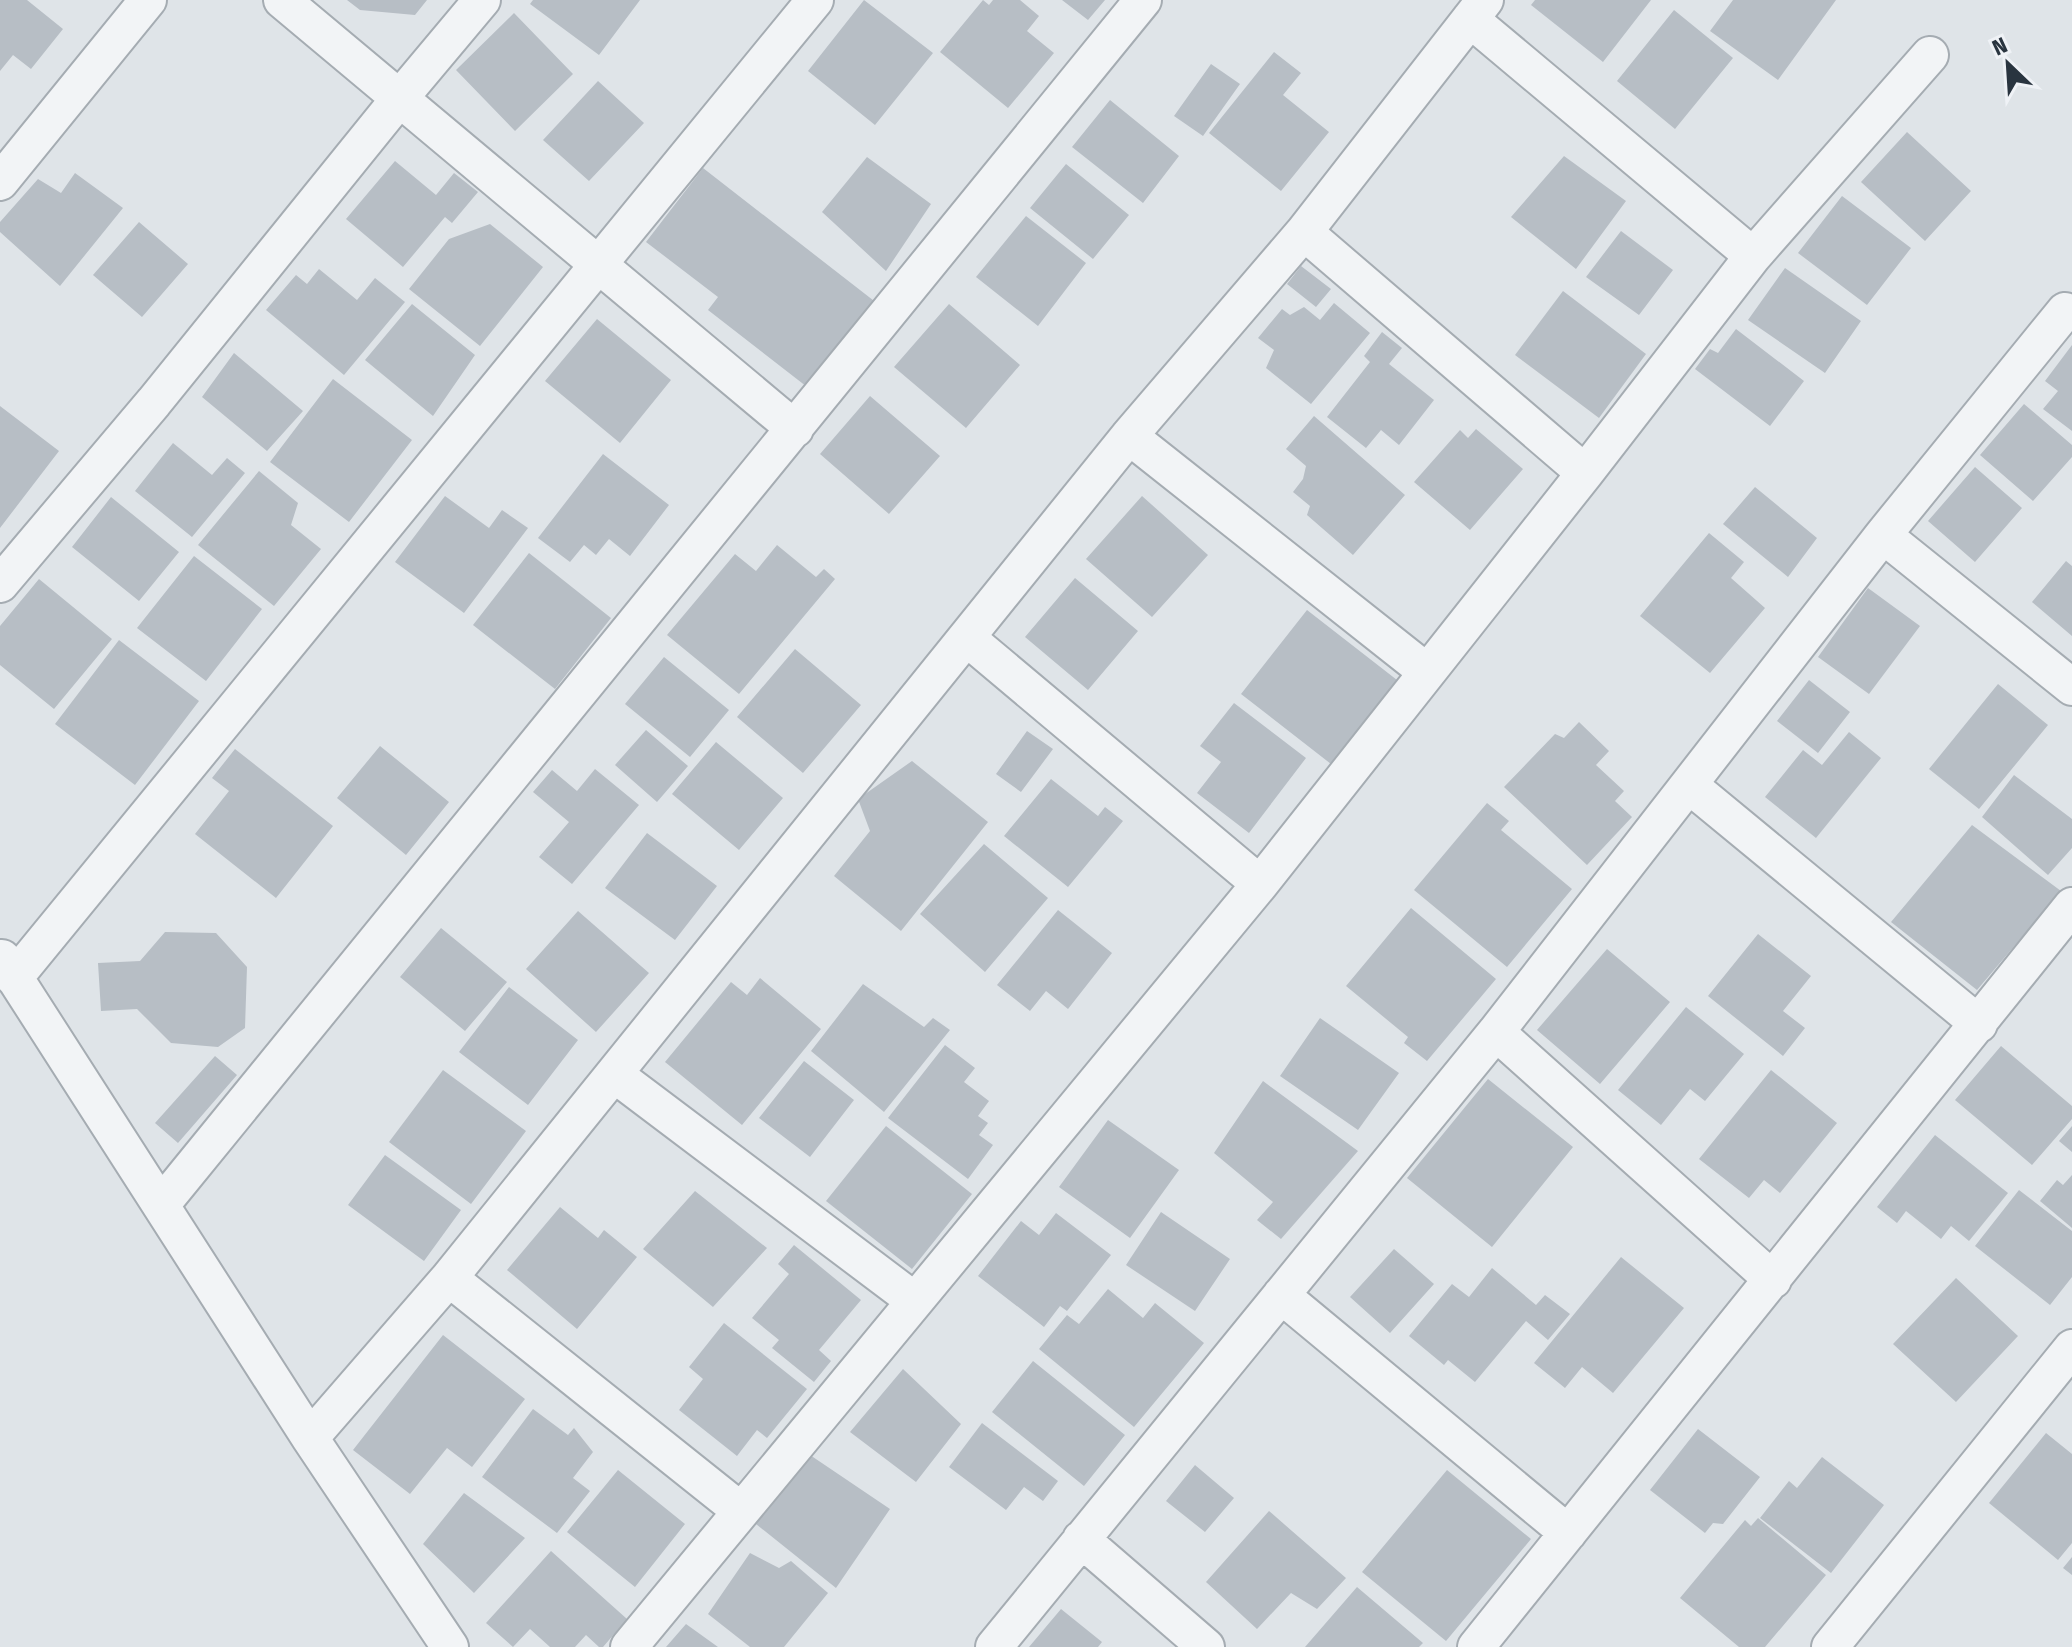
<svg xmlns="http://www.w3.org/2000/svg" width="2072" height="1647" font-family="'Fira Sans Condensed',sans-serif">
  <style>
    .building { fill: #b7bec5 }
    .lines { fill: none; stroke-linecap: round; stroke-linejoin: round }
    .street-casing { stroke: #a5acb2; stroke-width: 40 }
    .street { stroke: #f2f4f6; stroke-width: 36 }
  </style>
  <rect width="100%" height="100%" fill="#dfe4e8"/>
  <path class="building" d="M0,0H27L63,29L31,69L13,55L0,71Z
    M347,0H427L415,15L360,10Z
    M533,0H640L599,55L530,4Z
    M864,0L933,53L875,125L808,71Z
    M983,0L989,5L993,0H1020L1039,16L1027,31L1054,53L1008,108L940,52Z
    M1062,0H1105L1088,20Z
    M1535,0H1651L1603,62L1531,5Z
    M1733,0H1836L1778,80L1710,31Z
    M1674,10L1733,58L1675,129L1617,81Z
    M514,13L573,74L515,131L456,70Z
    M1274,52L1301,73L1283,95L1329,132L1281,191L1209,133Z
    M1211,64L1240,84L1203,136L1174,116Z
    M598,81L644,123L589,181L543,140Z
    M1110,100L1179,156L1143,203L1072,147Z
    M1907,132L1971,191L1925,241L1861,182Z
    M1564,156L1626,201L1576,269L1511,217Z
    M867,157L931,204L886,271L822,212Z
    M395,161L436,195L454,173L478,192L452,223L445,217L403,267L346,219Z
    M1066,164L1129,215L1093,259L1030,208Z
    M703,168L878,304L811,390L708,310L718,297L646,242Z
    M75,173L123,208L60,286L0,232V222L38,179L61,193Z
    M1842,196L1911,248L1867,305L1798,253Z
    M1026,216L1086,263L1038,326L976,277Z
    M139,222L188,264L142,317L93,275Z
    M490,224L543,267L480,346L409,289L449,239Z
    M1621,231L1673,270L1639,315L1586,277Z
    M1301,266L1331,289L1316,307L1287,284Z
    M1785,268L1861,321L1825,373L1748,320Z
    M319,269L357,300L375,278L405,302L344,375L266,310L296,275L307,284Z
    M1563,291L1646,354L1599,418L1515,355Z
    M1334,303L1370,333L1311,404L1266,368L1274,350L1258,338L1282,309L1290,315L1304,307L1320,320Z
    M412,304L475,355L433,416L365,360Z
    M949,304L1020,365L966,428L894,367Z
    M597,319L671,380L620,443L545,381Z
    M1736,329L1804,381L1770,426L1695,369L1710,349L1718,353Z
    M1382,332L1402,348L1389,364L1434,400L1399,445L1381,430L1366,448L1327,417L1370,362L1364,356Z
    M2072,345V431L2043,409L2058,391L2045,381Z
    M234,353L303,411L267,451L202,397Z
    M333,379L412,440L349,522L270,462Z
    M870,396L940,456L889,514L820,454Z
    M2024,404L2072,445V457L2033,501L1980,455Z
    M0,406L59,451L0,528Z
    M1314,416L1405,495L1353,555L1307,515L1310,506L1293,492L1303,479L1306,466L1286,449Z
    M1476,429L1523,469L1470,530L1414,482L1460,430L1468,438Z
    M173,443L212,475L227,458L245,473L192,537L135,491Z
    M603,454L669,505L630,556L609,539L596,555L584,545L570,562L538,538Z
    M1975,467L2022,508L1975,562L1928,521Z
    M259,471L298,503L291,525L321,549L274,606L198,545Z
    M1755,487L1817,538L1788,577L1723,524Z
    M445,496L489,528L502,510L528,528L464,613L395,562Z
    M1142,496L1208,555L1152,617L1086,559Z
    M111,497L179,552L139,601L72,547Z
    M1709,533L1744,562L1731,578L1765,608L1710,673L1640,616Z
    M777,545L816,577L824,569L835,579L739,694L667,635L735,554L756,571Z
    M529,553L611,618L555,689L473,625Z
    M194,556L262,609L206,681L137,628Z
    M2066,561L2072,566V636L2032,602Z
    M1075,578L1138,631L1088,690L1025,637Z
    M39,579L112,639L54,709L0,665V626Z
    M1868,588L1920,626L1869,694L1818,657Z
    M1307,610L1397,680L1331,764L1241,694Z
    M119,640L199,701L135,785L55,724Z
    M795,649L861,705L803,773L737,717Z
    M664,657L729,710L690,757L625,704Z
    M1809,680L1850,712L1818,753L1777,721Z
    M1998,684L2048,725L1979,809L1929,769Z
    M1234,703L1306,758L1249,833L1197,793L1221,762L1200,746Z
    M1579,722L1609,751L1596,765L1624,791L1615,801L1632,817L1587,865L1504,787L1555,734L1564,738Z
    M646,730L688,766L657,802L615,765Z
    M1027,731L1053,749L1021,792L996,774Z
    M1849,732L1881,758L1816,838L1765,797L1803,750L1822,765Z
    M716,742L783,798L739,850L672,794Z
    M380,746L449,802L406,855L337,798Z
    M235,749L333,826L276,898L195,834L229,791L212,778Z
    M912,761L988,822L901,931L834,876L870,831L858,799Z
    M595,769L639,805L572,884L539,857L569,822L533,792L552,770L577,791Z
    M2014,775L2072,819V848L2048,875L1982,817Z
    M1051,779L1098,816L1105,807L1123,821L1068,887L1004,836Z
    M1487,803L1509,821L1501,830L1572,889L1507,967L1414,890Z
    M1972,825L2061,891L1977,990L1891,922Z
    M647,833L717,886L675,940L605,888Z
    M984,844L1048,898L985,972L920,914Z
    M1411,908L1496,979L1427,1061L1404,1043L1408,1037L1346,986Z
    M1058,910L1112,953L1068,1009L1046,991L1030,1011L997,985Z
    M578,911L649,973L596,1032L526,969Z
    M441,928L507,982L465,1031L400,977Z
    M165,932L216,933L247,967L245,1028L218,1047L171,1043L137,1009L101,1011L98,963L140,961Z
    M1758,934L1811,976L1783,1011L1805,1028L1783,1056L1708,996Z
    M1607,949L1670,1002L1600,1084L1537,1030Z
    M760,978L821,1029L742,1125L665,1062L731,982L747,995Z
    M863,984L924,1027L933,1018L950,1030L884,1112L811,1051Z
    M509,987L578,1040L528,1105L459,1052Z
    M1686,1007L1744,1054L1705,1101L1690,1089L1661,1125L1618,1090Z
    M1320,1018L1399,1073L1358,1130L1280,1076Z
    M945,1045L975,1068L964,1082L989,1101L978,1116L988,1123L979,1135L993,1145L968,1179L888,1118Z
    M2001,1046L2072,1106V1119L2032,1165L1955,1100Z
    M215,1056L237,1075L178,1143L155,1123Z
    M804,1061L854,1100L810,1157L759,1118Z
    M443,1070L526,1131L471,1204L389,1142Z
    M1771,1070L1837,1123L1780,1193L1764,1180L1749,1198L1699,1159Z
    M1488,1079L1573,1147L1492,1247L1407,1178Z
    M1263,1081L1358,1151L1281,1239L1257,1220L1273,1202L1214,1153Z
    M1108,1120L1179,1170L1130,1238L1059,1187Z
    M886,1126L972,1194L912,1269L826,1201Z
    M2072,1126V1152L2059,1141Z
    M1935,1135L2008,1193L1969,1241L1951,1226L1941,1239L1906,1211L1897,1223L1877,1207Z
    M385,1155L461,1210L424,1261L348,1205Z
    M2072,1175V1228L2040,1201L2057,1180L2063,1185Z
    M2019,1190L2072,1231V1277L2050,1305L1975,1246Z
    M695,1191L767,1248L713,1307L643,1249Z
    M560,1207L598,1238L604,1230L637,1257L577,1329L507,1270Z
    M1161,1212L1230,1259L1195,1311L1126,1265Z
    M1056,1213L1111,1255L1067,1311L1060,1306L1044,1327L978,1276L1021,1221L1039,1235Z
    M794,1245L861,1300L819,1350L831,1361L814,1382L772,1348L779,1340L752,1318L789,1274L778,1264Z
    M1394,1249L1434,1284L1390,1333L1350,1297Z
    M1621,1257L1684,1308L1613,1393L1582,1367L1565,1388L1534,1363Z
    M1492,1268L1536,1305L1545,1295L1570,1314L1548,1340L1526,1321L1475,1382L1448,1360L1444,1365L1409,1336L1452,1284L1469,1297Z
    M1956,1278L2018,1336L1956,1402L1893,1344Z
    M1108,1289L1143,1318L1155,1303L1204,1343L1134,1427L1039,1349L1067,1315L1079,1324Z
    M724,1323L807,1389L767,1438L757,1430L737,1456L679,1410L703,1379L689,1367Z
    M443,1335L525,1399L472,1467L447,1448L410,1494L353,1450Z
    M1033,1361L1125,1435L1084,1486L992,1412Z
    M903,1369L961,1424L916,1482L850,1432Z
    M533,1409L568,1435L574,1428L593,1452L573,1478L590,1491L557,1533L482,1477Z
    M982,1423L1058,1481L1043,1501L1024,1487L1006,1510L949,1467Z
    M1698,1429L1760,1477L1723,1524L1713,1523L1705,1533L1650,1490Z
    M2046,1433L2072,1454V1543L2058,1560L1989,1503Z
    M810,1455L890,1509L836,1588L756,1524Z
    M1822,1457L1884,1505L1831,1573L1760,1518L1789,1481L1797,1488Z
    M1195,1465L1234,1498L1205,1532L1166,1501Z
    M618,1470L685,1524L635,1587L567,1532Z
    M1447,1470L1531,1539L1446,1641L1362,1572Z
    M464,1493L525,1538L474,1593L423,1544Z
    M1269,1511L1346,1578L1317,1609L1291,1593L1257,1629L1206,1582Z
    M1758,1518L1826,1575L1765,1647H1739L1680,1598L1745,1520L1751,1526Z
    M551,1551L627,1619L603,1647H599L586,1635L575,1647H550L530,1629L513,1647L486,1623Z
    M750,1553L779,1568L791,1561L828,1593L784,1647H750L708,1614Z
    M2072,1557V1575L2063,1568Z
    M1357,1587L1423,1643L1419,1647H1305Z
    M1061,1609L1102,1642L1098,1647H1029Z
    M686,1624L718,1647H666Z"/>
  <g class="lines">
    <defs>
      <path id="street" d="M282,0L795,429
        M1470,19L1753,256
        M0,182L148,0
        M1304,232L1585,473
        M1129,436L1427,672
        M1883,535L2072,687
        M0,584L154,402L399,99L482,0
        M967,638L1260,884
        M1689,785L1979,1024
        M2,958L310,1438L450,1647
        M14,978L815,0
        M1496,1032L1773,1280
        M614,1074L915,1301
        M161,1205L1143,0
        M449,1278L741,1511
        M1281,1295L1568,1533
        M310,1438L449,1278L1129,436L1304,232L1485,0
        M1081,1539L1206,1647
        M629,1647L1260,884L1585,473L1753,256L1930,55
        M994,1647L1496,1032L1883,535L2065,311
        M1476,1647L2072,906
        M1830,1647L2072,1348"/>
    </defs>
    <use href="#street" class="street-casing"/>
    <use href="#street" class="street"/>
  </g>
  <g transform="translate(2008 64) rotate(335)" stroke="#eff2f6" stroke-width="6" paint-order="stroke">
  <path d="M0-6L14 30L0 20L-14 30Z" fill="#29343f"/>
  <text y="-12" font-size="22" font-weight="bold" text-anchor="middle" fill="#29343f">N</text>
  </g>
</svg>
